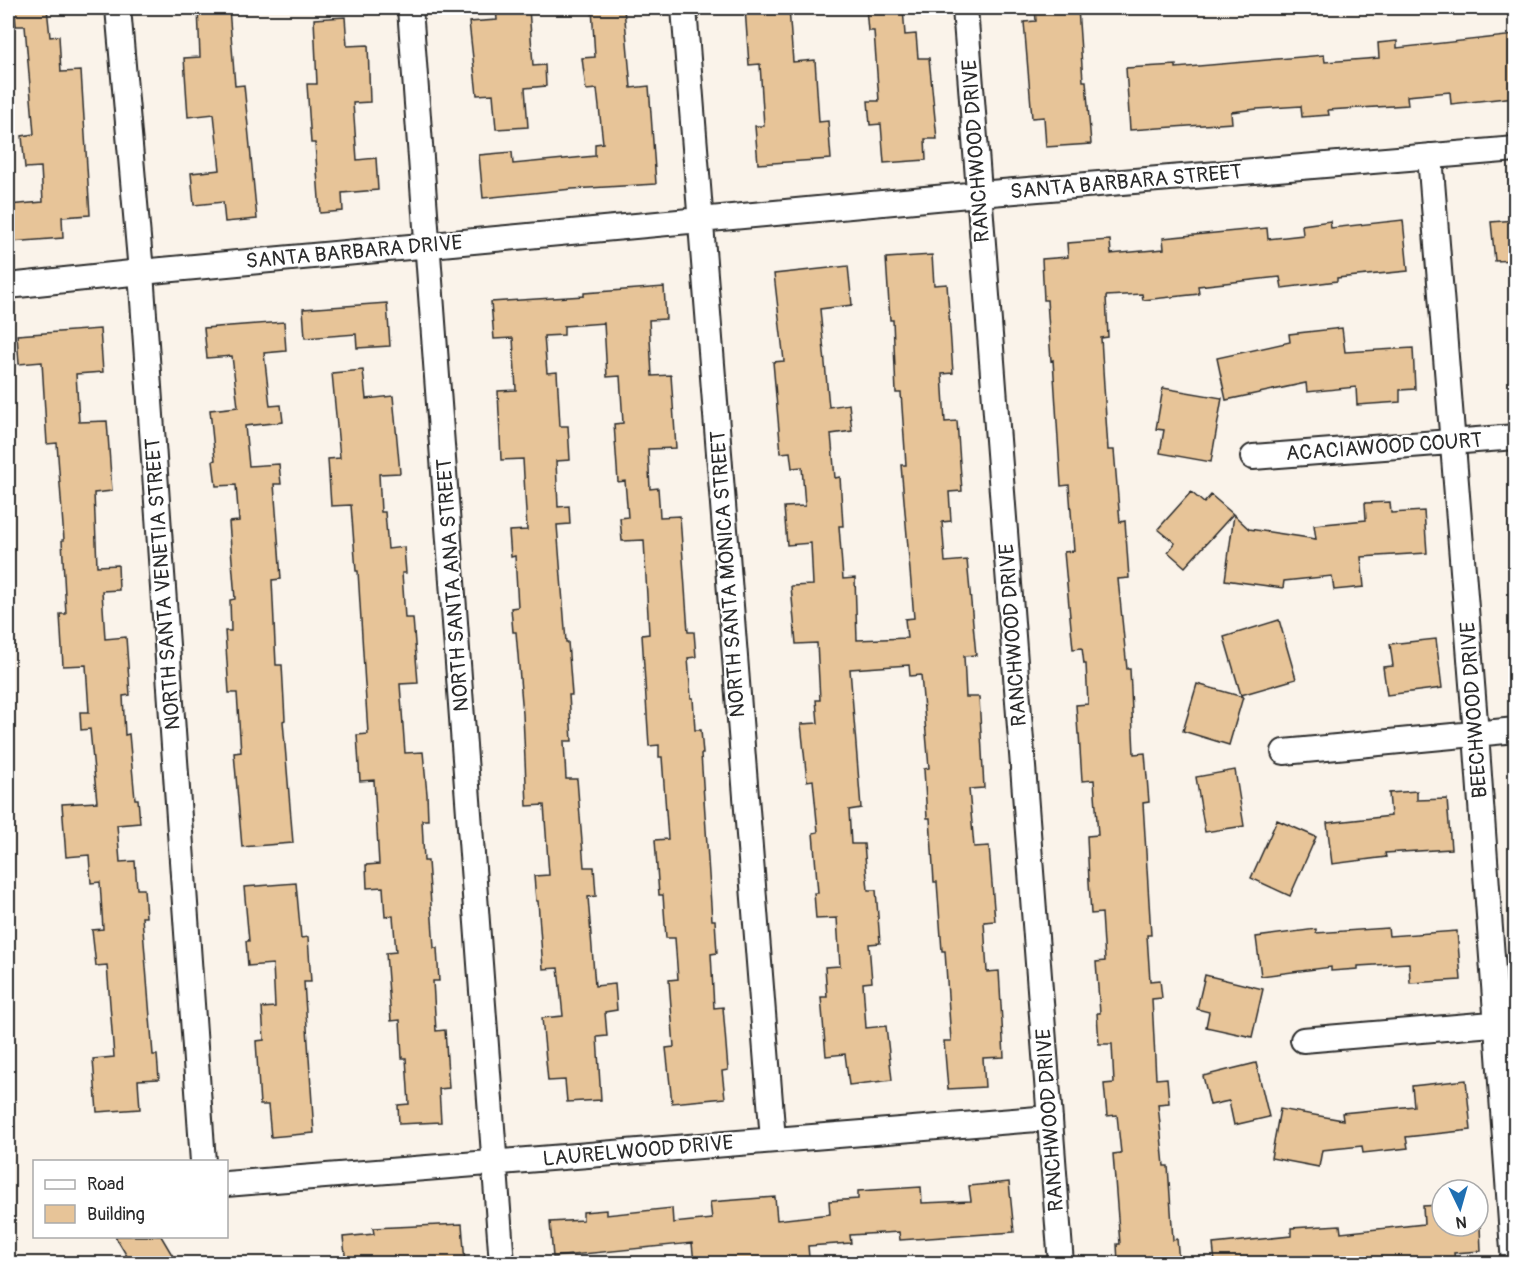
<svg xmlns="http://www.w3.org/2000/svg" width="1523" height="1271" font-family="Pangolin,sans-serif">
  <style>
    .building { fill: #e7c498; stroke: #2b2b2b; stroke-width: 1.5 }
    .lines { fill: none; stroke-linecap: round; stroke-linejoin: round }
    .minor-casing { stroke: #2b2b2b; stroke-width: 28 }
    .minor { stroke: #fff; stroke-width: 24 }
    .labels { text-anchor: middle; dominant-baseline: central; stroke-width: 4.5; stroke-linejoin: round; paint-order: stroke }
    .street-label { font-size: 21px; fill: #2b2b2b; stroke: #fff }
  </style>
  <rect width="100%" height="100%" fill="#faf3ea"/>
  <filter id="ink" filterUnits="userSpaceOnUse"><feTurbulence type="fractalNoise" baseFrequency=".0167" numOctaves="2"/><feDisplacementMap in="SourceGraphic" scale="12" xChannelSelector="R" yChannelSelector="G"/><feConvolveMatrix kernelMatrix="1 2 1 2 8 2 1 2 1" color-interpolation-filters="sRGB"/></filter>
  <g filter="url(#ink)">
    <path class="building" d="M14,8H47L50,37L59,36L61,72L81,71L90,215L62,217L63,238L11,242L8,205L43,202L41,167L25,168L22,136L34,134L25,26H16Z
      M198,8H229L235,86L244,85L257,219L225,222L223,202L194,205L191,173L220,170L214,114L188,117L184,58L200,57Z
      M496,8H529L533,66L545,65L546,86L525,88L528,127L496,129L493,94L477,95L469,22L497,20Z
      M592,8H624L631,88L649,86L656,184L572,189L483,198L479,155L512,152L513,164L595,156V144L603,143L597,89L586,90L582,58L595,57Z
      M745,8H789L793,62L815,60L819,122L828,121L831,159L758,164L755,126H764L760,64L749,65Z
      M866,8H903L905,35L916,34L918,58H929L937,139H925L926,160L884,163L881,124L870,125L868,101H879L874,31H868Z
      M1035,8H1078L1083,81H1086L1091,144L1046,147L1044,117L1032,118L1024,22L1036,21Z
      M345,17L347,46L368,45L370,102L353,103L357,160L376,158L378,190L342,193L343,211L320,213L315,143H311L307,84H317L314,19Z
      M1515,35V97L1451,104L1450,92L1407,96L1408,105L1328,110L1329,115L1302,117L1301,106L1257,109L1231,112L1232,123L1130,130L1126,68L1176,65V68L1324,55L1325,62L1379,58L1378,43L1397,41V48Z
      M1403,220L1408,271L1337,278V281L1282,288L1280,277L1198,286L1199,294L1143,300L1142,294L1106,296L1108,337L1101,338L1108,450H1114L1120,522L1125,521L1129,578L1118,579L1127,669H1130L1134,754L1145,753L1149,802L1143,803L1151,935H1147L1150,981L1160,980L1162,998L1152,999L1156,1079L1167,1078L1169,1103L1158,1104L1164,1166H1168L1173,1240L1177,1239L1179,1263H1118L1117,1244H1120L1113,1154L1121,1153L1117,1115L1107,1116L1104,1084L1114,1083L1112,1044H1099L1097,1013H1100L1096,962L1105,961L1102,913L1091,914L1089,882L1087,836L1098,835L1094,780L1082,781L1079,734H1078L1076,705L1088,704L1086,664H1084L1082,648L1073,649L1064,552L1074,551L1069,485L1061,486L1053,360L1051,361L1047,300H1044L1042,259L1068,257L1067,243L1110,240L1111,254L1164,249L1163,238L1267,228L1268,239L1303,235L1302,225L1330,221L1331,228Z
      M1515,220V260L1495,261L1491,222Z
      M932,255L934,285L947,284L953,373L942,374L945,422L957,421L962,491L949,492L951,521L942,522L945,562L967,560L976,655L964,656L966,697H979L984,788L969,789L974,847L989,846L995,921L984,922L987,972L999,971L1004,1057L983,1058L985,1087L948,1089L944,1041H951L945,951H942L937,882H934L930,818H927L924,769L929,768L921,675L910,676L909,665L850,669L861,808L849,810L851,844H864L868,890H876L880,943L869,944L872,982L863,983L866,1028L886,1026L892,1080L849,1085L845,1054L826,1056L821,997H827L825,967L840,966L837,918L816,919L814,893H818L813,833L818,832L813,780L807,781L801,724L818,723L816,700H820L817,643L796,644L791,586L813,585L811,543L787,545L784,507L805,506L802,467L792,468L790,452L781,453L773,362L784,361L774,274L848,266L852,305L820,309L829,407L849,404L852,431L831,434L835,478L840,477L843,526H839L843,579L855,578L857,640L907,638L905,619L914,618L901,465H906L901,393H896L893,320H890L886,258Z
      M664,287L666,319L649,320L652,376L671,375L676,448L648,449L650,489L658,488L660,517L680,516L688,632H694L696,657L688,658L691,698H693L695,730H701L703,754H701L712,920H715L717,953L711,954L714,1008L723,1007L728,1070L722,1071L725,1098L672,1103L666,1048L674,1047L669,980L678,979L675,938H666L663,895H659L655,840L668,839L662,757H659V745L649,746L642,635L649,634L644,540L622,541L620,518L628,517L625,481L618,482L614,424L623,423L620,376L607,377L604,323L564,326V335L544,336L547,373L557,372L560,426H568L570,460L556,461L558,507L569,506L570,524L557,525L566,642H568L572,695H569L572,741H564L566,779H577L584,867H594L596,896L588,897L595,986L615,984L617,1010L605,1012L607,1036L597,1037L601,1100L567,1102L565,1080L548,1081L542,1018L563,1016L558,968L543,969L538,901H536L534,876L549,875L544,805L527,806L523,714L516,632H513L511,608L518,607L515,556L511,557L509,531L527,530L523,459L501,460L498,391L516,390L513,338L494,339L491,302L584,296V293Z
      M387,303L390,346L357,348L356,334L305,338L303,309Z
      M284,322L286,351L264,353L270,406L281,405L283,422L245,426L249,466L279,464L281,484H274L281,579L272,580L276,665H282L285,720L283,721L293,843L242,847L234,753L241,752L237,693H229L225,631H231L230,600L235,599L229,522L239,521L236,485L216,486L213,461L215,460L210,410L238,407L232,356L207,358L204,328Z
      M1342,328L1345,352L1413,348L1415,389L1400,390V402L1357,405L1356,387L1307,392L1306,383L1226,400L1217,358L1290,342L1289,334Z
      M100,329L103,372L76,374L79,422L107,421L112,491L94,493L97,566L118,565L119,590L102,591L105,639L126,637L130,695L123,696L125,735L129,734L135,799H138L140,823L117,825L120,862L135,861L137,889H144L146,917H142L153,1055H157L159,1079L138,1080L140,1109L97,1112L93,1059L114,1057L107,965L96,966L92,930L103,929L100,882L91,883L89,855L66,857L62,804L97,802L90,729L81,730L80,712H89L86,665L63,666L60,614H66L62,540H64L57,443L47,444L42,362L19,364L17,335Z
      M363,370L366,399L393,396L400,473L379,474L381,512H385L388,549L404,547L406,573H402L405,618H413L418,683L400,684L405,753L423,752L427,794L428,820H422L424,861H428L434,948H437L439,981H433L436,1031L445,1030L449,1088L439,1089L441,1122L399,1124L398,1105L409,1104L406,1058H402L400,1020L391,1021L386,953L396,952L393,916L385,917L383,887L367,888L366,865L379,864L374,780L360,781L357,735L368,734L358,571H356L351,505L331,506L328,459L340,458L332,373Z
      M1163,388L1222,398L1211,462L1160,453L1164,430L1156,429Z
      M1191,492L1204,503L1211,495L1233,514L1185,567L1168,552L1175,543L1158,529Z
      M1390,502L1391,513L1424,511L1427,553L1361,557L1364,587L1334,590L1332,576L1284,581L1283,588L1225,580L1234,515L1249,529L1316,539L1314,525L1366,520L1365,503Z
      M1279,620L1296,679L1241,695L1224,637Z
      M1436,639L1442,688L1387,695L1383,667L1393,666L1390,644Z
      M1197,684L1243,697L1229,745L1183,731Z
      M1235,770L1244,826L1205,832L1196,777Z
      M1417,791V800L1447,799L1451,849L1385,853L1386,857L1332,864L1327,823L1391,816L1389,793Z
      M1277,820L1316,837L1290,896L1251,878Z
      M296,883L301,938L308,937L311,982H304L314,1133L271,1137L268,1105H260L256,1041L264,1040L262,1008L275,1007L273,964L248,966L246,941H249L244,887Z
      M1388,928L1389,936L1457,931L1461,980L1410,983L1409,963L1358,966V969L1331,971V967L1261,976L1256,937L1316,929V933Z
      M1205,975L1263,989L1252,1037L1206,1027L1209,1012L1197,1009Z
      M1256,1063L1269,1117L1234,1125L1229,1101L1210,1105L1203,1076Z
      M1466,1080L1471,1130L1406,1137L1408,1148L1363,1153L1362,1146L1322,1150L1319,1167L1271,1158L1280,1109L1343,1120L1342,1113L1414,1106L1412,1086Z
      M1009,1182L1014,1232L900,1240L899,1232L850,1235L851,1243L808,1246L809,1257L746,1263H694L692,1243L553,1257L550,1222L583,1220V1212L606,1210V1215L672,1208L673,1223L712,1219L710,1202L775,1197L777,1220L830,1214L829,1201L858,1199V1191L921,1187L922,1203L971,1201L969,1186Z
      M1442,1205V1226H1480L1481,1251L1454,1253L1455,1263H1427V1260L1397,1263H1215L1213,1244L1291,1236V1228L1340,1225L1341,1233L1424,1224L1423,1206Z
      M462,1224L465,1263H346L343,1237L374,1234L373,1228Z
      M115,1236H161L177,1263H131Z"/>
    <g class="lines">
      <defs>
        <path id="minor" d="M118,8L141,272L203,1162
          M410,8L502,1264
          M684,8L773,1140
          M965,8L1061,1264
          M1430,156L1476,734L1514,1264
          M8,286L141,272L979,194L1516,149
          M1253,457L1516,437
          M1284,752L1516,730
          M1303,1040L1516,1022
          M226,1184L1050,1118"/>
      </defs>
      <use href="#minor" class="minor-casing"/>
      <use href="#minor" class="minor"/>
    </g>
  </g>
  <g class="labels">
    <g class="street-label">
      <text transform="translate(976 151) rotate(-94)">RANCHWOOD DRIVE</text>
      <text transform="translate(1126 182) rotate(-5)">SANTA BARBARA STREET</text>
      <text transform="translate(354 252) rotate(-5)">SANTA BARBARA DRIVE</text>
      <text transform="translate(1384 447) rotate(-4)">ACACIAWOOD COURT</text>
      <text transform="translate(728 574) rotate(-94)">NORTH SANTA MONICA STREET</text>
      <text transform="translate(163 584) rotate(-94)">NORTH SANTA VENETIA STREET</text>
      <text transform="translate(453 585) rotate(-94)">NORTH SANTA ANA STREET</text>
      <text transform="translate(1013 635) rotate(-94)">RANCHWOOD DRIVE</text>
      <text transform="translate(1474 710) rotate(-94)">BEECHWOOD DRIVE</text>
      <text transform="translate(1050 1120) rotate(-94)">RANCHWOOD DRIVE</text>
      <text transform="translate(638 1151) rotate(-5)">LAURELWOOD DRIVE</text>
    </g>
  </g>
  <rect width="1523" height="1271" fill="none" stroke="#fff" stroke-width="30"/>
  <rect x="15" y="15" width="1493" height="1241" fill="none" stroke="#2b2b2b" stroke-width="2" filter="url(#ink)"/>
  <rect x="33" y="1160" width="195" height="78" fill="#ffffff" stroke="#aaaaaa" stroke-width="1.5"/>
  <rect x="45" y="1180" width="30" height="9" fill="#ffffff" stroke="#aaaaaa" stroke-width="1.5"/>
  <text x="87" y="1190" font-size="18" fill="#2b2b2b">Road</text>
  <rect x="45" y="1205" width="30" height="18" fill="#e7c498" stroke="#aaaaaa" stroke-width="1.5"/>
  <text x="87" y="1220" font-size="18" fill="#2b2b2b">Building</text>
  <g transform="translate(1460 1208) rotate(175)"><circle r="28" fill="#ffffff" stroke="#aaaaaa" stroke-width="1.5"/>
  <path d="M0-4.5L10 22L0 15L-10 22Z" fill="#1f6fb2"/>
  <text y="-9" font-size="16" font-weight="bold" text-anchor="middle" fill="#2b2b2b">N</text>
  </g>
</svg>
